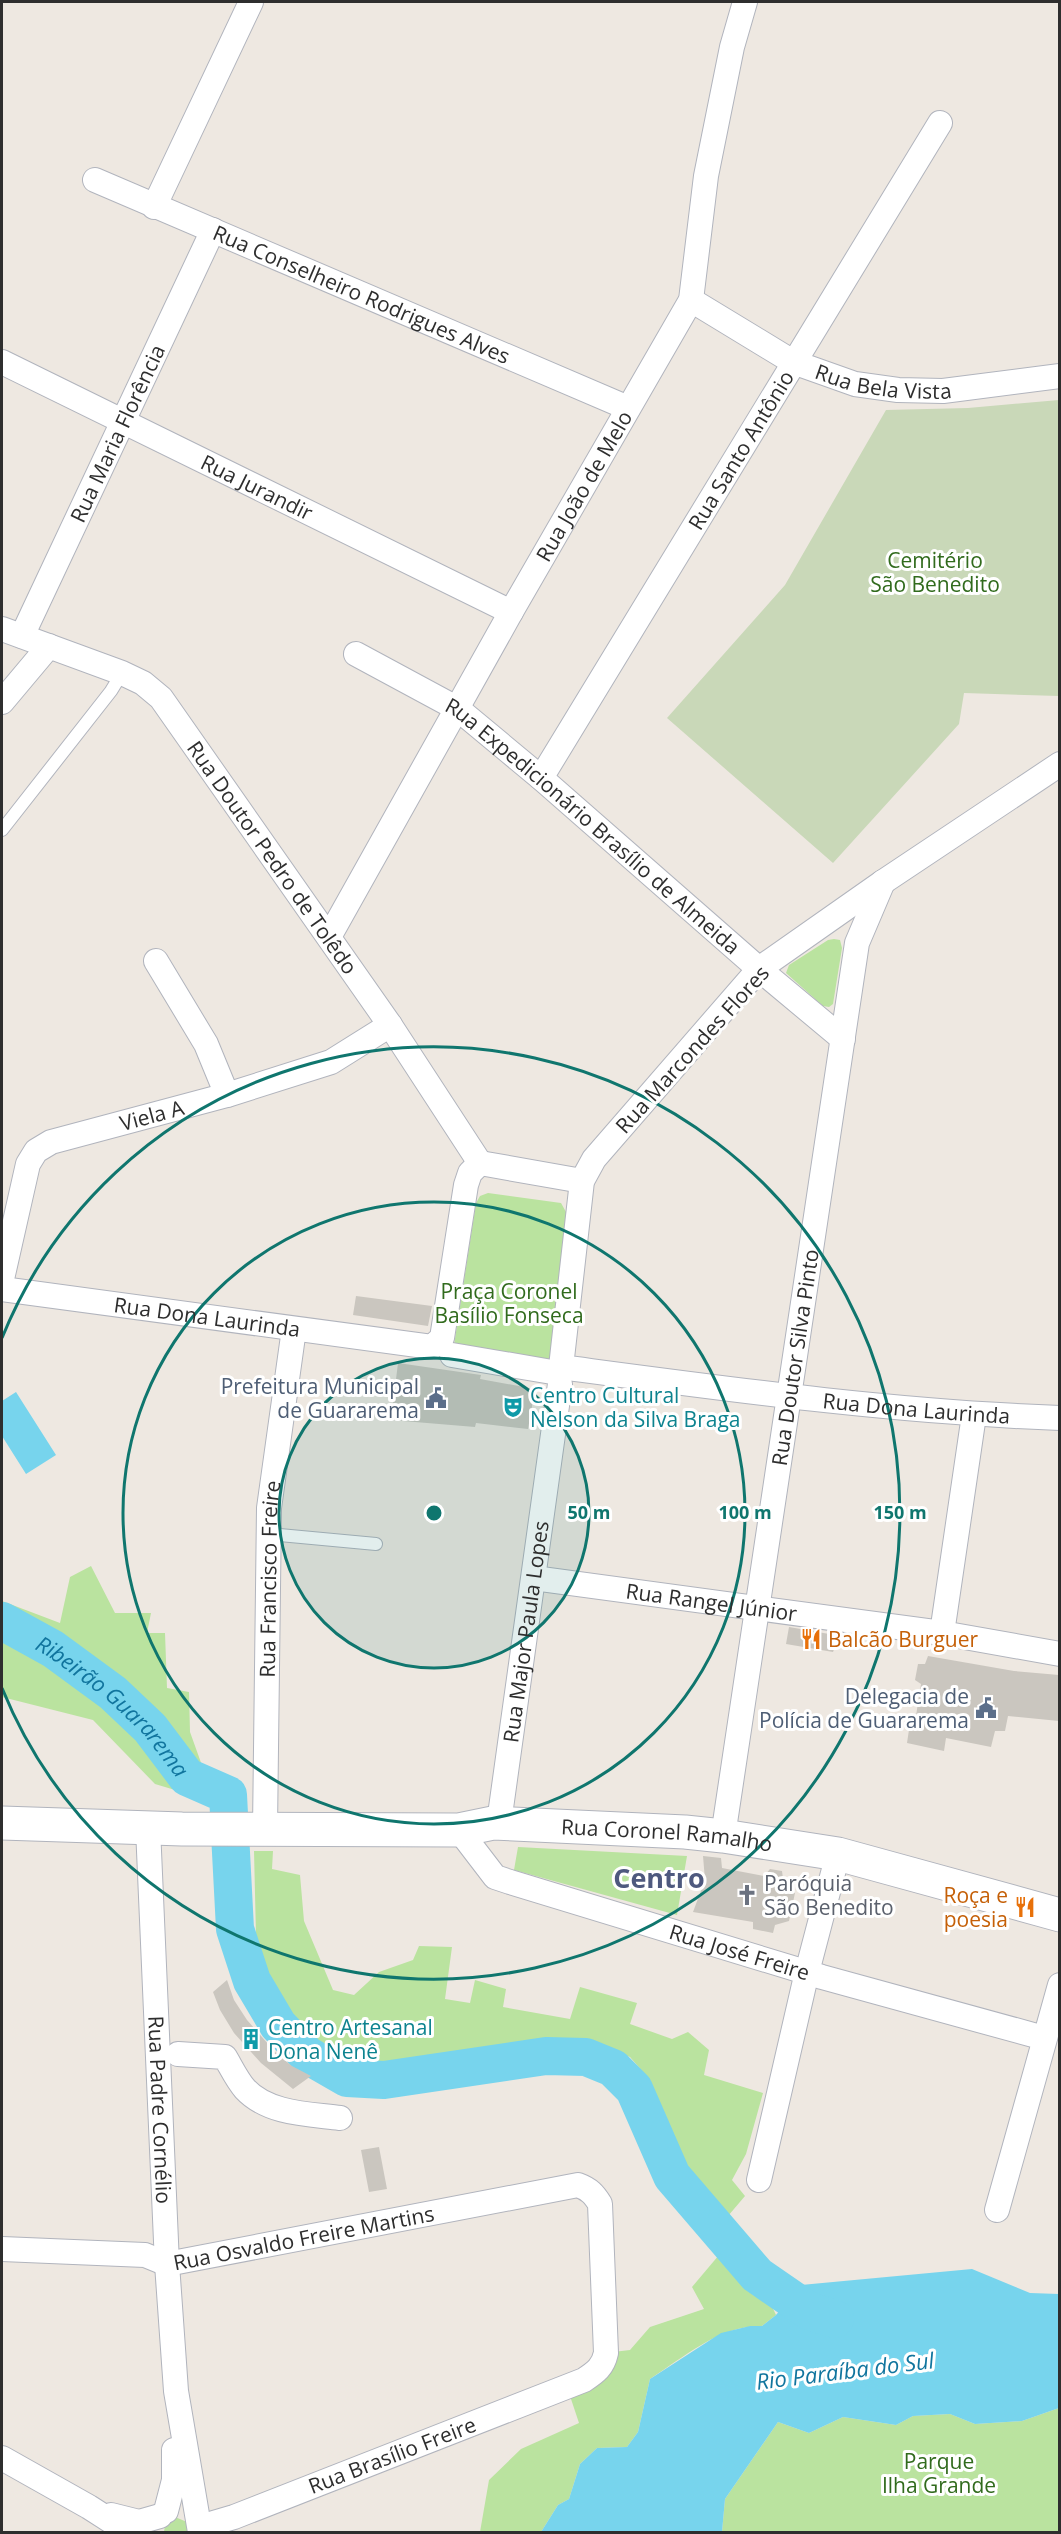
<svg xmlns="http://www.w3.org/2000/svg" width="1061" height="2534" font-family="'Open Sans',sans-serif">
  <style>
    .green { fill: #bae39f }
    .cemetery { fill: #c9d8b8 }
    .water { fill: #77d4ed }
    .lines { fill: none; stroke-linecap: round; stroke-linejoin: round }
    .river { stroke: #77d4ed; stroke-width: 38 }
    .building { fill: #cac6bf }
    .lane-casing { stroke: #b1b4bd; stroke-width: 14 }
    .street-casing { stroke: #b1b4bd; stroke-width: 26 }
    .secondary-casing { stroke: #b1b4bd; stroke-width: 35 }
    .lane { stroke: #fff; stroke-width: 12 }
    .street { stroke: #fff; stroke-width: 24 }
    .secondary { stroke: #fff; stroke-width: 33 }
    .ring { fill: none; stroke: #0f766e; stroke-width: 3 }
    .labels { text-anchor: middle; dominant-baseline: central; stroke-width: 6; stroke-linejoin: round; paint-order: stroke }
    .street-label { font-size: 21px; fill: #2e2e2e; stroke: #fff }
    .park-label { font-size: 21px; fill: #316b1d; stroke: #fff }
    .service-label { font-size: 21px; fill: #4e5e75; stroke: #fff; text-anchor: end }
    .culture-label { font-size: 21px; fill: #0d838f; stroke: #fff; text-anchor: start }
    .food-label { font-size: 21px; fill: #c56008; stroke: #fff; text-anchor: start }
    .worship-label { font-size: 21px; fill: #5b616d; stroke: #fff; text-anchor: start }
    .water-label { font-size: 22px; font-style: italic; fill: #11759e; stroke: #fff }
    .district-label { font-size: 27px; font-weight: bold; fill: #4e597e; stroke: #fff }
    .centre { fill: #0f766e; stroke: #fff; stroke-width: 3 }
    .ring-label { font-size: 18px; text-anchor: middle; font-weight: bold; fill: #0f766e; stroke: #fff; stroke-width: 6; stroke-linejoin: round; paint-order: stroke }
  </style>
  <rect width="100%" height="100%" fill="#eee8e1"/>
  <path class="green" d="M834,939L840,940L842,948L833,1004L829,1007L823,1006L786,973L789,965L828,940Z
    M488,1193L561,1203L566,1212L553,1360L454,1345L476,1203L480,1196Z
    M91,1566L115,1613H151L147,1633H165L167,1688L189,1692L190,1732L204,1771L179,1779L175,1790L155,1784L93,1720L2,1697V1601L60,1623L70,1577Z
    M518,1847L687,1856L677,1915L514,1870Z
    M254,1851H273L272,1869L300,1875L304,1921L333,1990L354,1995L379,1972L413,1960L419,1946L452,1947L445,1999L470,2003L475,1980L506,1989L503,2007L570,2019L580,1987L637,2003L630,2024L672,2039L688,2032L709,2050L704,2075L763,2093L746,2154L732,2180L745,2196L728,2216L684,2163L650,2080L630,2057L589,2044L522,2043L451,2059L369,2069L321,2051L285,2014L267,1977L256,1936Z
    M719,2255L741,2272L753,2295L769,2300L776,2315L762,2326C720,2325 684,2357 650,2379L638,2432L627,2447L597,2448L580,2464L569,2499L558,2505L541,2532H480L489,2480L521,2449L579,2423L570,2396L613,2352L630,2350L650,2327L704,2309L692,2287Z
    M1059,2408V2532H722L725,2499L778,2422L809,2433L843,2417L896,2425L913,2416L950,2414L975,2424L1022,2421Z
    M175,2517L187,2522L190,2532H164L165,2525Z"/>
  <path class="cemetery" d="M1059,400V696L964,693L959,724L833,863L667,718L785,585L886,410L968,408Z"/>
  <path class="water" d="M16,1392L56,1455L26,1474L2,1436V1401Z
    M972,2269L1030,2293L1059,2294V2408L1022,2421L975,2424L950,2414L913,2416L896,2425L843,2417L809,2433L778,2422L725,2499L722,2532H541L558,2505L569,2499L580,2464L597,2448L627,2447L638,2432L650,2379L721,2333L750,2326H762L776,2315L801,2285Z"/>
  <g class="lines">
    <path class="river" id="s1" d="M2,1621L53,1649L113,1693L150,1728L187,1777L228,1795L235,1929L252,1981L278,2025L307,2055L347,2078L384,2080L546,2056L586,2057L613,2068L634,2089L672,2176L757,2275L809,2311L835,2319"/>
  </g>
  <path class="building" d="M356,1296L432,1306L428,1326L353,1315Z
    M398,1363L481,1375L480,1379L535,1389L528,1429L476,1423L475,1427L391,1420Z
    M789,1627L835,1635L836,1644L833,1652L786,1644Z
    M928,1656L1014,1671L1059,1675V1721L1008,1716L1005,1731H995L991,1747L946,1738L944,1751L907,1743L910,1723L915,1722L921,1684L915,1680L918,1664H925Z
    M703,1856L721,1858L722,1868L764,1876L770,1869L782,1871L784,1886L795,1893L789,1921L775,1925L773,1933L753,1929V1922L693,1912L705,1880Z
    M227,1980L234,2000L247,2020L277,2054L292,2066L311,2076L293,2089L261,2063L234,2033L220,2010L213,1992Z
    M379,2147L387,2189L369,2192L361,2150Z"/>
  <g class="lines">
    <defs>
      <path id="lane" d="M2,830L111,691L122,673
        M269,1534L376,1544"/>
      <g id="street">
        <path id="s2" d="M95,180L628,408"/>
        <path d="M154,207L251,2"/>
        <path id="s3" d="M691,300L793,362L855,384L898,390L943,391L1060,376"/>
        <path id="s4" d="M2,362L511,612"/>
        <path id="s5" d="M2,629L122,673L143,683L161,698L390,1025L480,1163"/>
        <path id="s6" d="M22,636L213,230"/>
        <path id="s7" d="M356,654L458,709L541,778L759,969L843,1039"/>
        <path d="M2,702L49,646"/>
        <path id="s8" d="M1060,764L883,882L759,969L594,1159L582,1181L561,1367C727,1389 892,1412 1060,1418"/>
        <path id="s9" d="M541,778L940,123"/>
        <path id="s10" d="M329,937L511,612L691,300L706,176L732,47L745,2"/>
        <path d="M156,961L206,1044L227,1095"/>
        <path d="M480,1163L582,1181"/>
        <path id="s11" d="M2,1279L28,1164L36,1151L51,1142L227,1095L331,1062L390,1025"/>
        <path id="s12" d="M2,1289L432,1347L442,1338L466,1185L470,1173L480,1163"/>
        <path d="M452,1355L552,1372"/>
        <path id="s13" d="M541,1579L942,1633L1060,1654"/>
        <path d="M942,1633L974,1415"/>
        <path id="s14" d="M501,1808L560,1384"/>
        <path id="s15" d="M148,1828L167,2264L176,2391L200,2532"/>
        <path id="s16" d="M265,1829L269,1508L294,1329"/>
        <path id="s17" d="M459,1830L495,1877L510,1882L822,1977L1044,2038"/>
        <path id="s18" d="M723,1836L857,943L883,882"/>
        <path d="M178,2054L225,2057C231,2067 237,2080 245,2089C268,2114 309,2114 340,2118"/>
        <path d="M759,2180L807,1972L838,1854"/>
        <path d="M997,2210L1060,1985"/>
        <path id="s19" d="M2,2249L145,2255L167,2264L578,2185C589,2189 594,2194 600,2204L606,2353C603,2367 596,2372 584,2380L234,2517L200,2527"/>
        <path d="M2,2458L89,2507L128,2532"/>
        <path d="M166,2511L174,2480V2450"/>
        <path d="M111,2515L139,2522L160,2516"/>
      </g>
      <g id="secondary">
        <path id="s20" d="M2,1823L182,1829L459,1830L493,1823L685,1832L723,1836L838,1854L1060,1915"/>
      </g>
    </defs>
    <use href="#lane" class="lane-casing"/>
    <use href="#street" class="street-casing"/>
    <use href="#secondary" class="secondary-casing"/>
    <use href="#lane" class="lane"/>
    <use href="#street" class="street"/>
    <use href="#secondary" class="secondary"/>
  </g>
  <circle cx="434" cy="1513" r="155" fill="#0f766e" fill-opacity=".12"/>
  <g class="ring">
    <circle cx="434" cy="1513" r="155"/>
    <circle cx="434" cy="1513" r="311"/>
    <path d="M2 1338A466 466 0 1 1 2 1688"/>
  </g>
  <defs>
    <symbol id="civic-bare" viewBox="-9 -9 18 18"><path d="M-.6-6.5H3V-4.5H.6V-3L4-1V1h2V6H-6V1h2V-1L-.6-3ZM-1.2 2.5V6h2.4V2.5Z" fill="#5c6f8a" stroke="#fff" stroke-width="2.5" paint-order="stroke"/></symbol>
    <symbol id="theatre-bare" viewBox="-9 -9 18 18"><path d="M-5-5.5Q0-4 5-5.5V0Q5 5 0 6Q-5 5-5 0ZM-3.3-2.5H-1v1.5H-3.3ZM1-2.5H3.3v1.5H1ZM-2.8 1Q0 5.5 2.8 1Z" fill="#0f9aa8" stroke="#fff" stroke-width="2.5" paint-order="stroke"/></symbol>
    <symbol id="restaurant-bare" viewBox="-9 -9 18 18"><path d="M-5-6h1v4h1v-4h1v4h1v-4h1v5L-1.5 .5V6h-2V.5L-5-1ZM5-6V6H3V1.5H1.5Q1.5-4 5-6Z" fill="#e8710a" stroke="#fff" stroke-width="2.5" paint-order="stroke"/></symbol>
    <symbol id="church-bare" viewBox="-9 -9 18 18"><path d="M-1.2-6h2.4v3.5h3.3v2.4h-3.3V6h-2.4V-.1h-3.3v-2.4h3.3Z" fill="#6b7280" stroke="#fff" stroke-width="2.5" paint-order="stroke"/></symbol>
    <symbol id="building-bare" viewBox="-9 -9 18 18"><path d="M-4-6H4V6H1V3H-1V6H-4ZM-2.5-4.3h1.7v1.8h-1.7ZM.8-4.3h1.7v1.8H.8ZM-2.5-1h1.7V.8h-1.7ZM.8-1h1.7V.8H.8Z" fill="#0f9aa8" stroke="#fff" stroke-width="2.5" paint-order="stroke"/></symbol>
  </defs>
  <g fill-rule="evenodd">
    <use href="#civic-bare" x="421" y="1383" width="30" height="30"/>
    <use href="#theatre-bare" x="498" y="1392" width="30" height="30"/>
    <use href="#restaurant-bare" x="796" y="1624" width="30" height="30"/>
    <use href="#civic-bare" x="971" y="1693" width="30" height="30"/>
    <use href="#church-bare" x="732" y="1880" width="30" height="30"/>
    <use href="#restaurant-bare" x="1010" y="1892" width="30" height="30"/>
    <use href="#building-bare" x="236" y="2024" width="30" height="30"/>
  </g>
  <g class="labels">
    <g class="street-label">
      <text stroke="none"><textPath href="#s2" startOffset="290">Rua Conselheiro Rodrigues Alves</textPath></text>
      <text stroke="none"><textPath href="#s3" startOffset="213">Rua Bela Vista</textPath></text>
      <text stroke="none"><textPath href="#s6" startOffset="224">Rua Maria Florência</textPath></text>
      <text stroke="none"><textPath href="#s9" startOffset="384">Rua Santo Antônio</textPath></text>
      <text stroke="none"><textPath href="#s10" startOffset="518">Rua João de Melo</textPath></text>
      <text stroke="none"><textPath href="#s4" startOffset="284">Rua Jurandir</textPath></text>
      <text stroke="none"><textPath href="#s7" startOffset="294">Rua Expedicionário Brasílio de Almeida</textPath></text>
      <text stroke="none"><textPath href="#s5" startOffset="369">Rua Doutor Pedro de Tolêdo</textPath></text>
      <text transform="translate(692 1049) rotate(-48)">Rua Marcondes Flores</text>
      <text stroke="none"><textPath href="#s11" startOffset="255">Viela A</textPath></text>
      <text stroke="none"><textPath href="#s12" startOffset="207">Rua Dona Laurinda</textPath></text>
      <text stroke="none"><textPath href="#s18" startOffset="484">Rua Doutor Silva Pinto</textPath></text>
      <text stroke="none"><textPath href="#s8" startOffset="1186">Rua Dona Laurinda</textPath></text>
      <text stroke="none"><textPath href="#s16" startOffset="250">Rua Francisco Freire</textPath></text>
      <text stroke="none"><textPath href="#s13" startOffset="172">Rua Rangel Júnior</textPath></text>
      <text stroke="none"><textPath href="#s14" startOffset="178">Rua Major Paula Lopes</textPath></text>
      <text stroke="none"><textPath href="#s20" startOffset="666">Rua Coronel Ramalho</textPath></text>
      <text stroke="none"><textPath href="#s17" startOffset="315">Rua José Freire</textPath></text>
      <text stroke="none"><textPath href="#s15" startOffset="282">Rua Padre Cornélio</textPath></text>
      <text stroke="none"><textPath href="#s19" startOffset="306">Rua Osvaldo Freire Martins</textPath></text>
      <text transform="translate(392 2455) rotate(-21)">Rua Brasílio Freire</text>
    </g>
    <g class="park-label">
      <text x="935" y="560">Cemitério<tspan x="935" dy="24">São Benedito</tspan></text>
      <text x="509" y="1291">Praça Coronel<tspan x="509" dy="24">Basílio Fonseca</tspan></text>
      <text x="939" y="2461">Parque<tspan x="939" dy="24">Ilha Grande</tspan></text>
    </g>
    <g class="service-label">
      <text x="419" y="1386">Prefeitura Municipal<tspan x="419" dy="24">de Guararema</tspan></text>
      <text x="969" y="1696">Delegacia de<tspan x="969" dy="24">Polícia de Guararema</tspan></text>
    </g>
    <g class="culture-label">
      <text x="530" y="1395">Centro Cultural<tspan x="530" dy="24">Nelson da Silva Braga</tspan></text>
      <text x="268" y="2027">Centro Artesanal<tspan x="268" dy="24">Dona Nenê</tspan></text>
    </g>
    <g class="food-label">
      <text x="828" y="1639">Balcão Burguer</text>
      <text x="1008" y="1895" text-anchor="end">Roça e<tspan x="1008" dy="24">poesia</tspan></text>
    </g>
    <g class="worship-label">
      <text x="764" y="1883">Paróquia<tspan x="764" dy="24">São Benedito</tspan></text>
    </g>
    <g class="water-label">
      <text stroke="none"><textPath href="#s1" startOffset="141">Ribeirão Guararema</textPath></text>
      <text transform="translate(845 2370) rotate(-7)">Rio Paraíba do Sul</text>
    </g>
    <g class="district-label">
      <text x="659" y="1877">Centro</text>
    </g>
  </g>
  <circle cx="434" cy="1513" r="9" class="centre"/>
  <g class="ring-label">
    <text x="589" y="1519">50 m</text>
    <text x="745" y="1519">100 m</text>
    <text x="900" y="1519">150 m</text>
  </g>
  <rect width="1061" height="2534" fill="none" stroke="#2e2e2e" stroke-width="6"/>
</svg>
